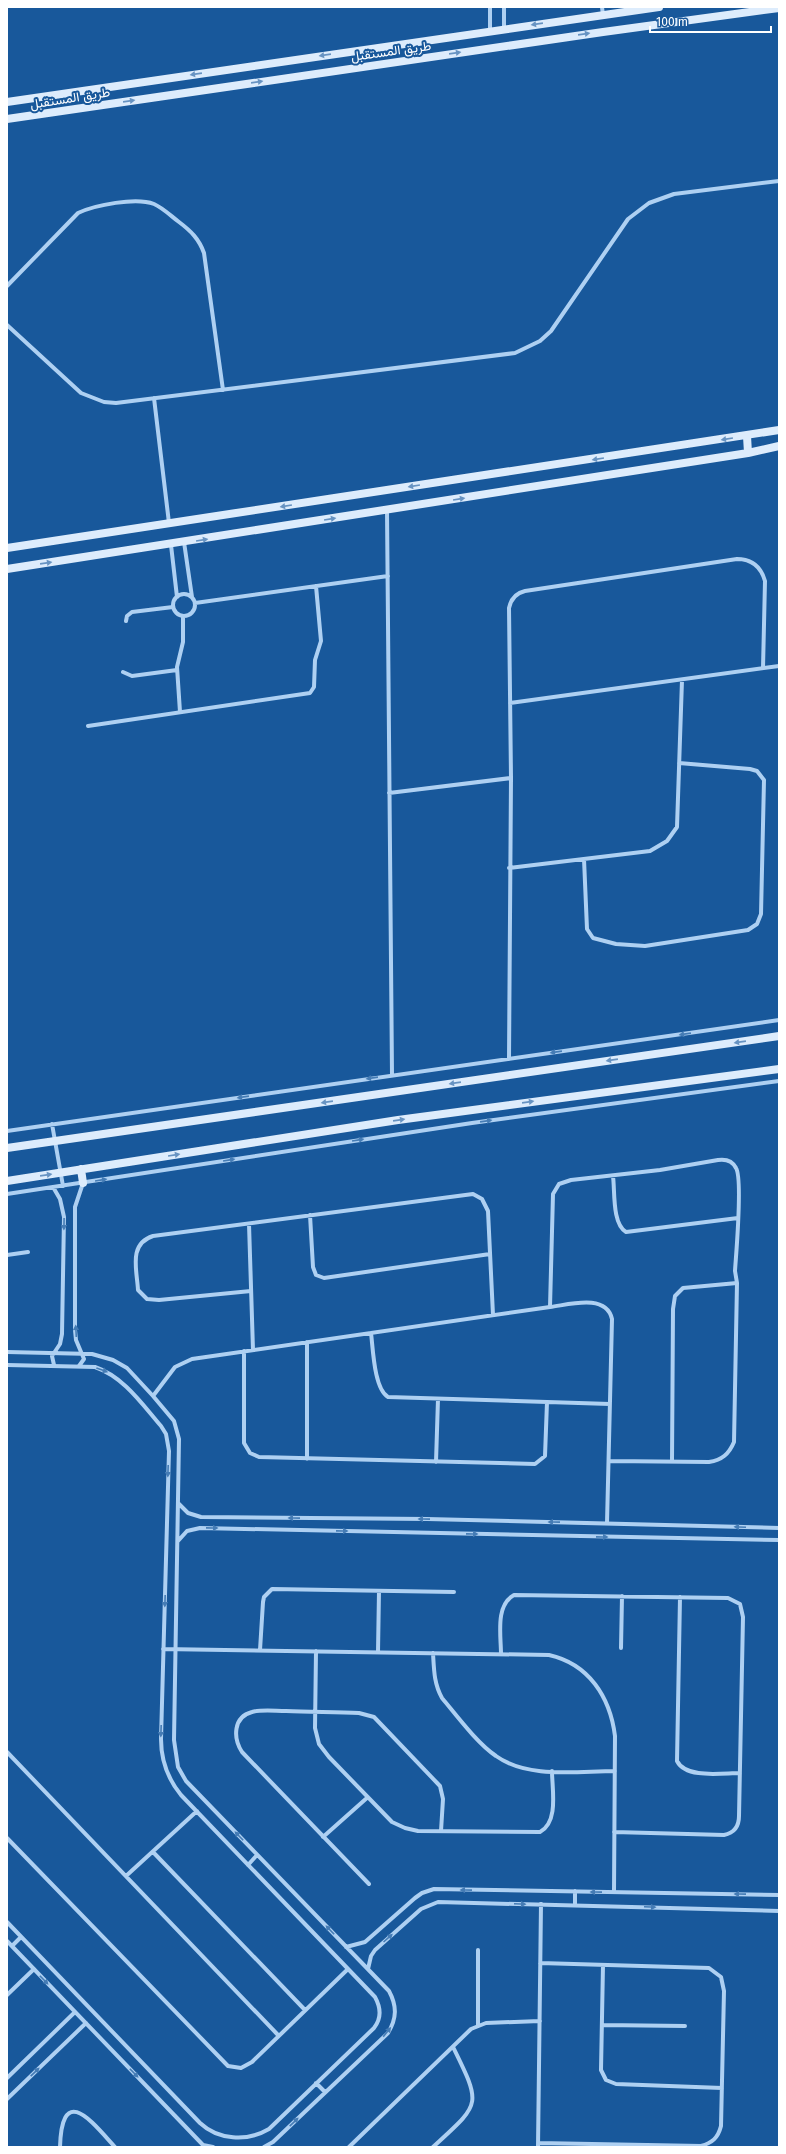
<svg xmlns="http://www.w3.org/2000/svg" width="786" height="2154" font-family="'Fira Sans',Vazirmatn,sans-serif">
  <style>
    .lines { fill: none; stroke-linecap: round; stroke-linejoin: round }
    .street { stroke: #aed0f2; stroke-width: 4 }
    .secondary { stroke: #ddecfc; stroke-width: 8 }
    .oneway { fill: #6793c2 }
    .oneway2 { fill: #457cb5 }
    .labels { text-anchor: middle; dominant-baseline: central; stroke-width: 4; stroke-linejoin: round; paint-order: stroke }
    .street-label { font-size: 13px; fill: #fff; stroke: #18589b }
  </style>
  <rect width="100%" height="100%" fill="#18589b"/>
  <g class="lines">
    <path class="street" d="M504,7V29
      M602,7L603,15
      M490,30V7
      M7,286L78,213C95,205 136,197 154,204C163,208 171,216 179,222C191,231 199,239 204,253L223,390
      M7,325L81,393L104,402L116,403L515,353L540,341L551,331L628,219L649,203L674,194L779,181
      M154,398L169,523
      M387,510L392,1075
      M184,542L192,597
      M171,545L177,597
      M173 605a11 11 0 1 1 22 0a11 11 0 1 1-22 0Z
      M195,603L388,576
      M126,621L127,616L132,612L173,607
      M123,672L132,676L177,670
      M510,703L779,666
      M180,712L177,667L183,642V616
      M88,726L310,693L314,687L315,660L321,641L316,586
      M389,793L511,778
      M584,859L587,929L593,938L616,944L645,946L748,930L757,924L761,914L764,780L757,771L750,769L679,763
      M509,868L650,851L667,841L677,827L682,680
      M509,1059L511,778L509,608C511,599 516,593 525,591L737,559C752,559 761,567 765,581L763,668
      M52,1124L63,1186
      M7,1131L779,1020
      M613,1176C615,1191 612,1224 626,1232L738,1218
      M53,1187L60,1199L64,1217L62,1334L60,1344L52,1356L54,1365
      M7,1194L472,1123L779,1081
      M310,1215L313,1267L316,1275L324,1278L490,1254
      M249,1224L253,1350
      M7,1255L28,1252
      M251,1291L159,1300L147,1299L138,1290C137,1270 128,1244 153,1236L473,1194L482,1199L488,1211L493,1315
      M550,1307L553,1194L559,1184L571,1180L660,1170L718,1160C725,1159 732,1160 736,1168C743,1179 736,1254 735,1271L737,1283L734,1442C729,1454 722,1460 709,1462L609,1461
      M371,1333C373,1348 374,1389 388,1397L610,1404
      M307,1342V1459
      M244,1351V1443L250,1453L259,1457L535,1464L545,1456L547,1402
      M7,1352L92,1354L113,1360L127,1368L153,1396L174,1421L179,1439L174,1740L178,1767L186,1781L389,1991C397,2006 397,2018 388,2033L273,2142L264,2147
      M7,1365L95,1367C124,1377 142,1404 161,1426L166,1434L169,1451L161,1739C161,1761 167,1778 181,1795L375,1997C381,2008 382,2018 374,2028L269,2129C247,2142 218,2140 200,2123L7,1922
      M79,1366L84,1359L76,1340L75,1330V1207L83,1183
      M153,1396L175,1367L192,1359L550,1307C568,1305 606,1293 612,1319L607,1523
      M672,1461L673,1309L675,1296L683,1288L737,1283
      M436,1462L438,1399
      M178,1503L188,1513L201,1517L427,1519L779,1528
      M178,1541L187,1531L200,1528L779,1540
      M680,1597L677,1761C686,1779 722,1773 740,1773
      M621,1648L622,1596
      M163,1649L549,1655C589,1664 610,1697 615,1736L614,1892
      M260,1650L263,1602L264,1597L272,1589L454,1592
      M316,1651L315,1728L319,1744L329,1757L392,1822L405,1828L418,1831L540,1832C559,1822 552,1789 552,1771
      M378,1652L379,1591
      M433,1653C434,1670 434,1684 442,1698C457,1716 477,1743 496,1756C528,1779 577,1771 615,1771
      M501,1654C501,1636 495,1605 514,1595L728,1598L740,1604L743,1617L739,1816C739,1827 734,1833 724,1835L614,1832
      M7,1752L278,2035
      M323,1837L368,1797
      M7,1838L228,2066L241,2068L252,2062L348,1969
      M153,1852L305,2010
      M248,1865L257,1855
      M126,1876L197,1811
      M369,1884L242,1752C233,1738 233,1717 252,1712C262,1709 275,1711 286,1711C310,1712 335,1712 359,1713L374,1717L440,1786L443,1799L441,1831
      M575,1905V1891
      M7,1941L203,2145L213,2147
      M12,1946L21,1937
      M346,1947L365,1942L415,1898L422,1893L434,1889L779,1895
      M603,1965L601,2070L606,2080L616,2084L722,2088
      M368,1969L371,1956L375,1950L421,1909L438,1902L779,1911
      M7,1995L34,1969
      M478,2025V1950
      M602,2025L685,2026
      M7,2078L75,2012
      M316,2083L325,2092
      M7,2099L86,2023
      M538,2143L701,2146C712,2143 718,2138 721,2126L724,1991L721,1977L709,1968L540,1963
      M60,2147C62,2082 92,2122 115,2147
      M349,2147L471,2029L486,2023L540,2021
      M433,2147C481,2103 482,2106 453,2047
      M538,2147L541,1904"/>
    <path class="secondary" d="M7,102L659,7
      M7,119L603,32L779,8
      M747,436L748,453
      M7,548L779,430
      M7,569L748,453L779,446
      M7,1148L779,1036
      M81,1169L83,1183
      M7,1181L398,1120L779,1069"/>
  </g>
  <defs><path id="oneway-solid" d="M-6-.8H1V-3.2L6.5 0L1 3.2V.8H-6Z"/></defs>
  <g class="oneway">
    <use href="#oneway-solid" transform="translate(537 24) rotate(172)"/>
    <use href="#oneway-solid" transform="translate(584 34) rotate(-8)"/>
    <use href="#oneway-solid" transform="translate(455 53) rotate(-8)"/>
    <use href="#oneway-solid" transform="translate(325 55) rotate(172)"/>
    <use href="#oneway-solid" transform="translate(196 74) rotate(172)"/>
    <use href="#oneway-solid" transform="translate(257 82) rotate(-8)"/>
    <use href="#oneway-solid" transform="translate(129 101) rotate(-8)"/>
    <use href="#oneway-solid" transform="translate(727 439) rotate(171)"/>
    <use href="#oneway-solid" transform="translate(598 459) rotate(171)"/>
    <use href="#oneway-solid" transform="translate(414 486) rotate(171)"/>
    <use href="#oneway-solid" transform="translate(459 499) rotate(-9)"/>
    <use href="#oneway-solid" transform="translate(286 506) rotate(171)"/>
    <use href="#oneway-solid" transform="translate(330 519) rotate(-9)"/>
    <use href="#oneway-solid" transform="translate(202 540) rotate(-9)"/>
    <use href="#oneway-solid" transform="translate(46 563) rotate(-8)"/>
    <use href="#oneway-solid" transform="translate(740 1042) rotate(172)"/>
    <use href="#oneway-solid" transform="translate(612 1060) rotate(172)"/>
    <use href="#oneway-solid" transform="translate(455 1083) rotate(172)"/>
    <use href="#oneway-solid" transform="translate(327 1102) rotate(172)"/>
    <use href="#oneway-solid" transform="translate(528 1102) rotate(-8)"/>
    <use href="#oneway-solid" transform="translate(399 1120) rotate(-8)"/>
    <use href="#oneway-solid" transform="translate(174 1155) rotate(-9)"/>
    <use href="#oneway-solid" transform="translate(46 1175) rotate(-8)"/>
  </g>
  <g class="oneway2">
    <use href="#oneway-solid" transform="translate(685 1034) rotate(172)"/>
    <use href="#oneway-solid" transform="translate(556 1052) rotate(172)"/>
    <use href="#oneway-solid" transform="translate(372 1078) rotate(172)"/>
    <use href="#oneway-solid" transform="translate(243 1097) rotate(172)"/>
    <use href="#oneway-solid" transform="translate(486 1121) rotate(-8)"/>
    <use href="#oneway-solid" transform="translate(358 1140) rotate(-9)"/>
    <use href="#oneway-solid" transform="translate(229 1160) rotate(-9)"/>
    <use href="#oneway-solid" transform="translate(101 1180) rotate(-9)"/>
    <use href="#oneway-solid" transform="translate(64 1224) rotate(91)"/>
    <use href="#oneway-solid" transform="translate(76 1331) rotate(-93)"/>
    <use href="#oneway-solid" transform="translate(102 1370) rotate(20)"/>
    <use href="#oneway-solid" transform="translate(168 1471) rotate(92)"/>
    <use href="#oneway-solid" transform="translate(294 1518) rotate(-179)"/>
    <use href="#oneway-solid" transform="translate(424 1519) rotate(-179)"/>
    <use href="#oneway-solid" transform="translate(554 1522) rotate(-179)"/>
    <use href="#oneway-solid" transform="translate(740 1527) rotate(-178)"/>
    <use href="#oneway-solid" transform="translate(212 1528) rotate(1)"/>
    <use href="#oneway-solid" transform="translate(342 1531) rotate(1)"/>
    <use href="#oneway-solid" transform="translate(472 1534) rotate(1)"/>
    <use href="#oneway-solid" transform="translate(602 1537) rotate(1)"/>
    <use href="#oneway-solid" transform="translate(165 1601) rotate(92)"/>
    <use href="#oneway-solid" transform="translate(161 1731) rotate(92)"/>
    <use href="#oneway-solid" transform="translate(239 1836) rotate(-134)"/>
    <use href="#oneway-solid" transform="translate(466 1890) rotate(-179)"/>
    <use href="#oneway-solid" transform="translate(596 1892) rotate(-179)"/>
    <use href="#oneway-solid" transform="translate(740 1894) rotate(-179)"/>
    <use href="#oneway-solid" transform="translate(520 1904) rotate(2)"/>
    <use href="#oneway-solid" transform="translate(650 1907) rotate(2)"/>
    <use href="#oneway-solid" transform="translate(330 1930) rotate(-134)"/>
    <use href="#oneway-solid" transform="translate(388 1938) rotate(-42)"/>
    <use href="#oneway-solid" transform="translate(44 1980) rotate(46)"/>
    <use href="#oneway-solid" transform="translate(387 2032) rotate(-51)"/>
    <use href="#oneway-solid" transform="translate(35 2072) rotate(-44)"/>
    <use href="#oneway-solid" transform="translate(134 2073) rotate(46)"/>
    <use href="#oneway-solid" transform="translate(294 2122) rotate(-44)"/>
  </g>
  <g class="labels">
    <g class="street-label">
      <text transform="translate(391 51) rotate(-8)">طريق المستقبل</text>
      <text transform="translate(70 98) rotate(-9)">طريق المستقبل</text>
    </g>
  </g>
  <rect width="786" height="2154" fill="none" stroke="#ffffff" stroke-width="16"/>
  <path d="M650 26v6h121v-6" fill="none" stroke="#ffffff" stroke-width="2"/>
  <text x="656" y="26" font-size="12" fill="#ffffff" stroke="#18589b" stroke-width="3" paint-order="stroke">100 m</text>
</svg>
